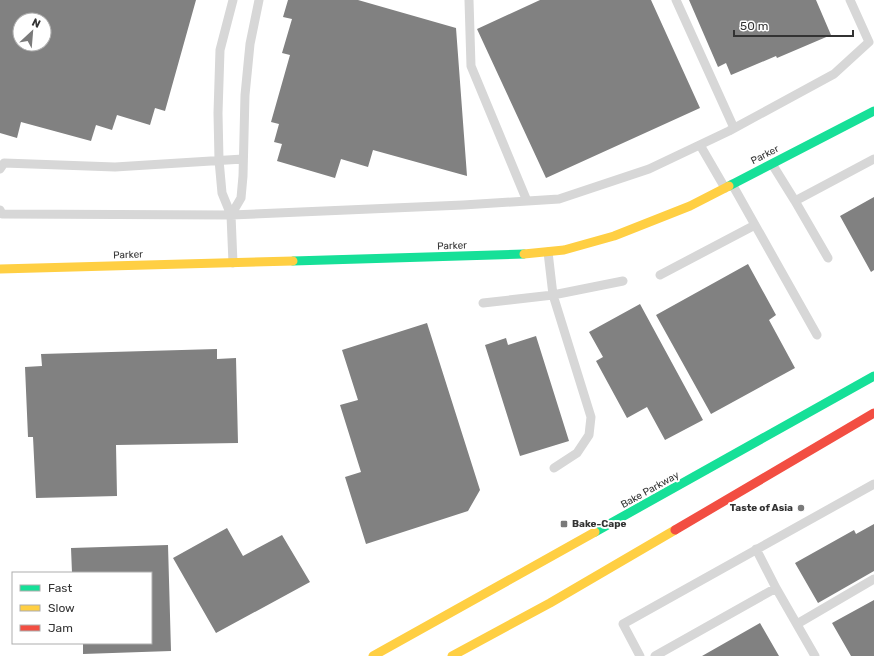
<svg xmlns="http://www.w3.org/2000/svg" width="874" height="656" font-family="Rubik,sans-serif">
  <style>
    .building { fill: #818181; fill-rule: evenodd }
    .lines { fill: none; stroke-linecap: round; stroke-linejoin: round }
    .lane { stroke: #d7d7d7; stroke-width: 9 }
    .fast { stroke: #16e098; stroke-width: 9 }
    .slow { stroke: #ffcf43; stroke-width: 9 }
    .jam { stroke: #f24e42; stroke-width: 9 }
    .poi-dot { fill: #7a7a7a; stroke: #fff; stroke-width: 1.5 }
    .labels { text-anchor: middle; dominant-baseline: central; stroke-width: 4; stroke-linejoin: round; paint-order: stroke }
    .street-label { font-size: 10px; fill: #333; stroke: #fff }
    .poi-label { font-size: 10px; font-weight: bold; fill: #333; stroke: #fff; text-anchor: end }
  </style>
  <rect width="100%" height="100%" fill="#fff"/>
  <path class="building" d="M0,0H196L165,111L155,108L150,125L117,115L112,130L96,125L91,141L21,122L17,138L0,133ZM20,20H44V44H20Z
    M288,0H358L456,28L467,176L373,150L368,167L341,159L335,178L277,161L282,144L274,142L279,124L271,122L290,55L282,53L292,19L283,17Z
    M540,0H651L700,108L546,178L477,29Z
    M689,0H816L831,35L777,58L776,56L731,75L726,63L718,67Z
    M874,197V270L871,272L840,216Z
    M748,264L776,315L769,320L795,368L711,414L656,315Z
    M640,304L703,420L665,440L647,407L627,418L596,361L603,357L589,332Z
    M427,323L480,490L468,511L366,544L345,477L361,472L340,405L358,400L342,350Z
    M536,336L569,441L520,456L485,345L506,338L508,345Z
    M217,349V359L236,358L238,443L116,445L117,496L36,498L33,437H28L25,367L42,366L41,354Z
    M874,524V571L818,603L795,563L854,530L856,534Z
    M227,528L243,556L282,535L310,582L216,633L173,558Z
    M168,545L171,651L83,654V643H151V573H72L71,548Z
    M874,600V656H851L832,623Z
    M760,623L779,656H702Z"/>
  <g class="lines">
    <path class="lane" d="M469,0L471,66L527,201
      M676,0L734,128
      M700,145L725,188
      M772,164L795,201L828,258
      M0,169L4,163L115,167L243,159
      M732,184L817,335
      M795,201L874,159
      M0,210L2,214L231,215L463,205L559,199L649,169L729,131L834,74L869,42L850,0
      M231,215L241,198L243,176L245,95L250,44L259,0
      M548,252L553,295L591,417L589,435L577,453L554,468
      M233,263L231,215L222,193L219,160L218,113L220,50L233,0
      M660,275L755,225
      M483,303L553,295L623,281
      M756,549L776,588
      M797,624L874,579
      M640,656L623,624L874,484
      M655,656L776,588L815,656"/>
    <path class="fast" d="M729,186L874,111
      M293,261L524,254
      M595,532L874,376"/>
    <path class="slow" d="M524,254L564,250L614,236L690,206L729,186
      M0,269L293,261
      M373,656L595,532
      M452,656L550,603L675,530"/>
    <path class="jam" d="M675,530L874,413"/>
  </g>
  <g class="poi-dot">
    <circle cx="801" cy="508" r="4"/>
    <rect x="560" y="520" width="8" height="8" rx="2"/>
  </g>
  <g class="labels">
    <g class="street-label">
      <text transform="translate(765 155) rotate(-27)">Parker</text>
      <text transform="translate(452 246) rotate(-2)">Parker</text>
      <text transform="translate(128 255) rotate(-2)">Parker</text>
      <text transform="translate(650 490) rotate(-29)">Bake Parkway</text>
    </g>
    <g class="poi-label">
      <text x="793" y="508">Taste of Asia</text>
      <text x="572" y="524" text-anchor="start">Bake-Cape</text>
    </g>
  </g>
  <rect x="12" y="572" width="140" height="72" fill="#ffffff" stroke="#adadad"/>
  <rect x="20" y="585" width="20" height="6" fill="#16e098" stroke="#adadad"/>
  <text x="48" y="592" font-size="12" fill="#333333">Fast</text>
  <rect x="20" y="605" width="20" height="6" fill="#ffcf43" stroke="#adadad"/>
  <text x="48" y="612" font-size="12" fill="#333333">Slow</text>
  <rect x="20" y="625" width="20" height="6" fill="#f24e42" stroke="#adadad"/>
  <text x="48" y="632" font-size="12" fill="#333333">Jam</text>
  <g transform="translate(32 32) rotate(26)"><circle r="19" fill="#ffffff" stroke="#adadad"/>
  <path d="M0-3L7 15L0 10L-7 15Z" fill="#7a7a7a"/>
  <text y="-6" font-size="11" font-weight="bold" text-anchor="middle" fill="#333333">N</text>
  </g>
  <path d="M734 30v6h119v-6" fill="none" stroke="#333333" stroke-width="2"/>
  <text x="740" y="30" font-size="12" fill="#333333" stroke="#ffffff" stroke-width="3" paint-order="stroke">50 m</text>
</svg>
